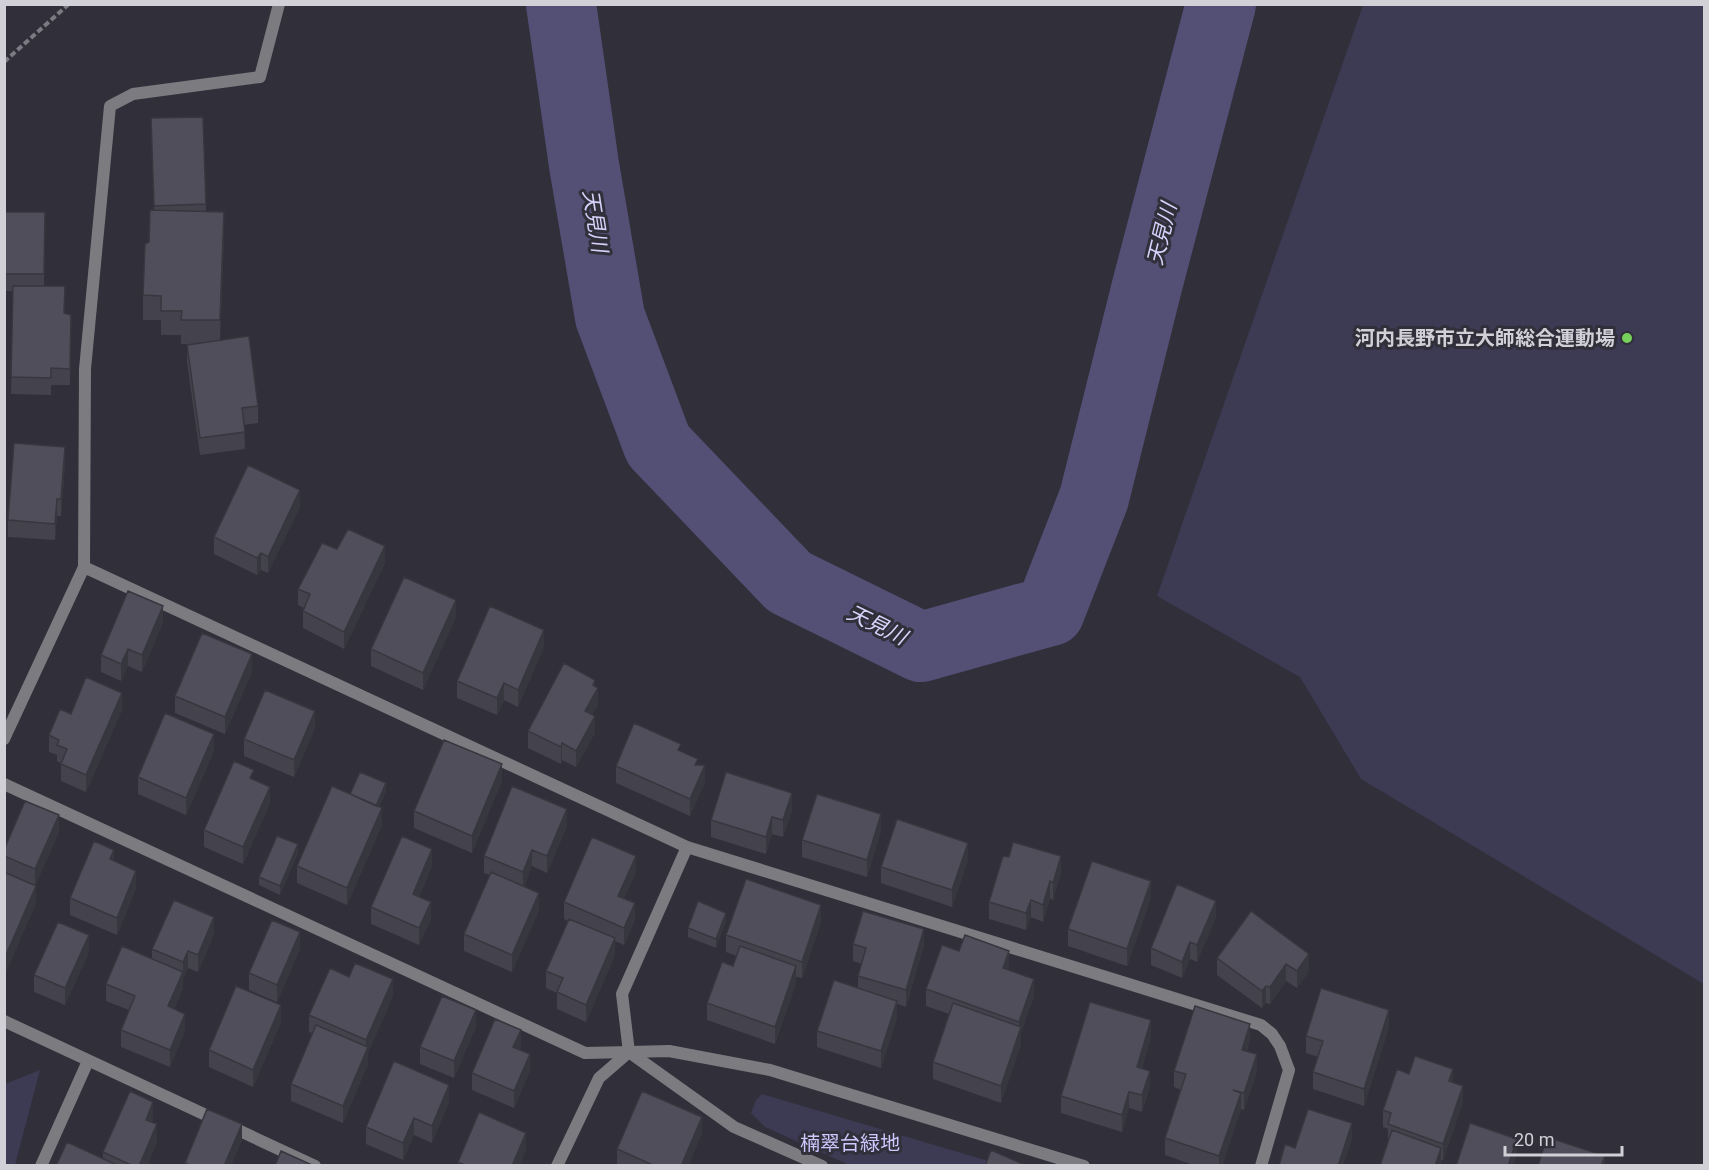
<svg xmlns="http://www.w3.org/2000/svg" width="1709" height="1170" font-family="Roboto,'Noto Sans JP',sans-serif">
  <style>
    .green { fill: #3d3a53 }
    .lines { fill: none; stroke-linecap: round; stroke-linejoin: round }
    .river { stroke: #544f75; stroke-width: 70 }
    .path { stroke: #7b7a83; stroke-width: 4; stroke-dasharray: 6 3; stroke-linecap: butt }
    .minor { stroke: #7b7b80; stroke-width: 12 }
    .tertiary { stroke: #7b7b80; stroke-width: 12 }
    .wall { fill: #44434d }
    .shaded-wall { fill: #37373f }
    .building { fill: #4f4e5a; stroke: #37373f; stroke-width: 1.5 }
    .poi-dot { fill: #76d25a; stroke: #302f3a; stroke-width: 2 }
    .labels { text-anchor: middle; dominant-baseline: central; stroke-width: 6; stroke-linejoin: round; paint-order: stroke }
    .poi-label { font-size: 20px; font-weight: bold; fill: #d1d0d7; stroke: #302f3a; text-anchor: end }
    .park-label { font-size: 20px; fill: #ccc7fc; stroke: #302f3a }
    .water-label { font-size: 21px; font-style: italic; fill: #d5d2fa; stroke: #302f3a }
  </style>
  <rect width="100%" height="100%" fill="#302f3a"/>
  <path class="green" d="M1363,5H1704V984L1361,779L1300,677L1157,596Z
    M40,1070L15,1165H5V1084Z
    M762,1094L1002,1165H849L765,1127L751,1113L756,1100Z"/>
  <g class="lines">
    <path class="river" d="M561,4L584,165L610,317L658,445L789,582L921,647L1050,611L1094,498L1147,286L1221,4"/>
    <path class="path" d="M4,62L69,4"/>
    <path class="minor" d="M84,567L687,847L1261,1025L1272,1034L1280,1046L1289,1070L1261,1166
      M4,739L84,567L85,369L110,106L133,94L260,77L279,4
      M4,784L585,1053L629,1052L734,1127L822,1166
      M4,1021L315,1166
      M629,1052L622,994L687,847
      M41,1166L88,1061"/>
    <path class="tertiary" d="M557,1166L599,1078L629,1052L669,1051L770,1070L1084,1166"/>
  </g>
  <path class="wall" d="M203,117L206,211L224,236L220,340L258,406V423L244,425L245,449L200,455L187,362V345L192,344H181V335H161V320H143V295L149,242L154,210L151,118Z
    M4,212H45L44,286L65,313L71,332L70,385H51V395L11,394L13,291H4Z
    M65,464L61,516H57L55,540L8,537V520Z
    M300,507L268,573L261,570L257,575L214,554V537Z
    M337,549L385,563L344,649L303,628V611L304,608L298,605V589Z
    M456,617L423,690L371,666V649Z
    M163,622L142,672L128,666L121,681L101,672V655Z
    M544,647L518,707L504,700L497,715L457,698V681Z
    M252,671L225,734L175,713V696Z
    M595,687L598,705L592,715L595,733L576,767L562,760L561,764L528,748V731Z
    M122,710L86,792L61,781V763L57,761V755L49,752V735L71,714Z
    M315,728L294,777L244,756V739Z
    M214,751L186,815L138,794V777Z
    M681,752L705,782L690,816L616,783V766Z
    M502,781L472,853L414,828V811Z
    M386,792L379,807L382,825L347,905L297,883V866L350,794Z
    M270,803L243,864L204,847V830Z
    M792,810L783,837L772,834L766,854L711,837V820Z
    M567,826L547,873L532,866L524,887L539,910L512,972L464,951V934L490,875L484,873V856Z
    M881,831L867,877L802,857V840Z
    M59,832L35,886L36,903L6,972L4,971V841L6,847Z
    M298,853L280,895L259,885V877Z
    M1009,857L1061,873L1053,900L1050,898L1043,922L1031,917L1026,930L989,919V902Z
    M968,860L952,907L881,883V867Z
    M114,861L136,888L117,935L70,915V898Z
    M432,866L419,897L431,919L419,945L371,924V907Z
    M636,872L624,898L635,920L624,945L615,941V955L586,1022L557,1009V993L546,988V971L568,921L564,919V902Z
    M1151,898L1127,966L1068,946V929Z
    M1251,911L1309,971L1297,988L1286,981L1270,1004L1266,1003L1262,1008L1217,975V958Z
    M1216,917L1197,962L1190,959L1182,978L1151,965V948Z
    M726,921L716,948L688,937V928Z
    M821,922L802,978L796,977V983L775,1044L707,1020V1003L733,966L737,956L726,952V935Z
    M214,934L198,972L188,968L183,979V989L174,1009L185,1031L170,1067L121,1047V1030L129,1010L106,1001V984L152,959V949Z
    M853,944L924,945L906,1007L897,1004V1018L881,1068L817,1047V1031L858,988V976L862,964L853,961Z
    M300,949L277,1002L249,990V973Z
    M89,952L65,1005L34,992V975Z
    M1009,968L1008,970L1034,996L1021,1033V1044L1001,1103L933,1079V1062L949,1014L926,1006V989Z
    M393,996L368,1053V1064L343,1123L291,1101V1084L312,1033L309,1032V1015Z
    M281,1022L253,1087L209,1067V1050Z
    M476,1027L454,1078L420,1064V1047Z
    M1389,1027L1364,1106L1313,1089V1072L1318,1057L1306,1053V1036Z
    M1151,1037L1142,1068L1150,1087L1142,1112L1129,1108L1122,1132L1061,1113V1096Z
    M1250,1041L1247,1051L1257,1071L1244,1110L1241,1109L1222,1166H1196L1165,1155V1138L1181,1090L1174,1087V1071Z
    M521,1047L520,1050L530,1071L514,1108L472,1090V1073Z
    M1409,1074L1453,1083L1463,1102L1443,1160H1441V1166H1380L1388,1141V1129L1383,1127V1110Z
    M449,1102L432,1143L414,1135L403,1160L366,1144V1127Z
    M153,1119L152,1122L157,1141L147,1166H56L103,1158V1152Z
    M702,1133L688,1166H617V1149Z
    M526,1150L519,1166H458V1162Z"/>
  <path class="shaded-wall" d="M224,212V236L220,345V320Z
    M65,447V464L61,516V499Z
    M300,490V507L268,573V557Z
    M57,499V516L55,540V524Z
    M385,546V563L344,649V632Z
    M261,553V570L257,575V558Z
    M456,600V617L423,690V673Z
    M163,606V622L142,672V655Z
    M544,630V647L518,707V690Z
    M128,649V666L121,681V664Z
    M252,654V671L225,734V717Z
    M595,680V692L598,688V705L585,728V711L593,685Z
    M504,683V700L497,715V698Z
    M122,693V710L86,792V775Z
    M315,711V728L294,777V760Z
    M595,716V733L576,767V751Z
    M214,734V751L186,815V798Z
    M562,743V760L561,764V747Z
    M502,764V781L472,853V836Z
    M705,765V782L690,816V799Z
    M386,783V792L375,818V809Z
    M270,787V803L243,864V847Z
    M792,793V810L783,837V820Z
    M382,808V825L347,905V888Z
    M567,809V826L547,873V856Z
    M881,814V831L867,877V860Z
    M59,815V832L35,886V869Z
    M772,817V834L766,854V837Z
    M968,843V860L952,907V890Z
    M298,844V853L280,895V886Z
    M432,849V866L413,911V894Z
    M114,850V867L110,859Z
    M532,850V866L523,889V872Z
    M636,856V872L618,913V896Z
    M1061,856V873L1053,900V883Z
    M136,871V888L117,935V918Z
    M1050,881V898L1043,922V905Z
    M1151,881V898L1127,966V949Z
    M36,886V903L6,972V955Z
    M539,893V910L512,972V955Z
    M1031,900V917L1026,930V913Z
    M1216,901V917L1197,962V945Z
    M431,902V919L419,945V928Z
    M635,903V920L624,945V928Z
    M821,905V922L802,978V962Z
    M726,913V921L716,948V939Z
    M214,917V934L198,972V955Z
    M924,929V945L906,1007V990Z
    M300,932V949L277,1002V985Z
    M89,935V952L65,1005V988Z
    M615,938V955L586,1022V1005Z
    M1190,942V959L1182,978V962Z
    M188,951V968L183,979V962Z
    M1009,951V968L1003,985V968Z
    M1309,954V971L1297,988V971Z
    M1286,964V981L1270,1004V987Z
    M796,966V983L775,1044V1027Z
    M183,972V989L168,1023V1006Z
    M393,979V996L368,1053V1064L343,1123V1106L366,1051V1040Z
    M1034,979V996L1021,1033V1044L1001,1103V1086L1019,1033V1022Z
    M1266,986V1003L1262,1008V991Z
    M897,1001V1018L881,1068V1051Z
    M281,1005V1022L253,1087V1070Z
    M476,1010V1027L454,1078V1061Z
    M1389,1010V1027L1364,1106V1089Z
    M185,1014V1031L170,1067V1050Z
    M1151,1020V1037L1137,1084V1067Z
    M1250,1024V1041L1242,1066V1050Z
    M521,1030V1047L513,1064V1047Z
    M530,1054V1071L514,1108V1091Z
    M1257,1054V1071L1244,1110V1093Z
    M1453,1069V1086L1449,1081Z
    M1150,1071V1087L1142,1112V1095Z
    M449,1085V1102L432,1143V1126Z
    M1463,1086V1102L1443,1160V1144Z
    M1129,1092V1108L1122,1132V1115Z
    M1241,1093V1110L1222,1166H1219V1156Z
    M153,1102V1119L146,1136V1120Z
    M702,1117V1133L688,1166H681Z
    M414,1118V1135L403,1160V1143Z
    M1352,1123V1140L1343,1166H1338Z
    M157,1124V1141L147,1166H139Z
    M242,1124V1141L231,1166H224Z
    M526,1133V1150L519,1166H512Z
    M1517,1139V1156L1513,1166H1508Z
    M1441,1148V1166H1435Z
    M1605,1156V1166H1601Z"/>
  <path class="building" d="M203,117L206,204L154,206L151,118Z
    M150,210L224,212L220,320H181L182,311H161V296L143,295L145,244L149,242Z
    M4,212H45L44,274H4Z
    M13,286H65L64,313L71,315L70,369L51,368V378L11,377Z
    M249,336L258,406L242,408L245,432L200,438L187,345Z
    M14,443L65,447L61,499H57L55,524L8,520Z
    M248,465L300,490L268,557L261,553L257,558L214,537Z
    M348,529L385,546L344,632L303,611L310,594L298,589L322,543L337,549Z
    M404,577L456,600L423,673L371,649Z
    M128,591L163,606L142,655L128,649L121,664L101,655Z
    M490,606L544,630L518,690L504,683L497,698L457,681Z
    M202,633L252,654L225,717L175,696Z
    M564,663L595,680L593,685L598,688L585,711L595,716L576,751L562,743L561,747L528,731Z
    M86,677L122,693L86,775L61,764L67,749L57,745L59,740L49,735L60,709L71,714Z
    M265,690L315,711L294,760L244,739Z
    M165,713L214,734L186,798L138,777Z
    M634,723L681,744L678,750L698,759L695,765H705L690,799L616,766Z
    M444,740L502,764L472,836L414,811Z
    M234,761L254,770L250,778L270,787L243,847L204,830Z
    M360,772L386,783L376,806L350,794Z
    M726,772L792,793L783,820L772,817L766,837L711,820Z
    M332,786L382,808L347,888L297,866Z
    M512,786L567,809L547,856L532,850L523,872L484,856Z
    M817,794L881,814L867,860L802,840Z
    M25,801L59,815L35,869L4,856V850Z
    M897,819L968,843L952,890L881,867Z
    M277,836L298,844L280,886L259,877Z
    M402,836L432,849L413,894L431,902L419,928L371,907Z
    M592,837L636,856L618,896L635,903L624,928L564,902Z
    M94,841L114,850L110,859L136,871L117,918L70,898Z
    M1013,842L1061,856L1053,883L1050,881L1043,905L1031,900L1026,913L989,902L1003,856L1009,857Z
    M1092,861L1151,881L1127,949L1068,929Z
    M4,872L36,886L6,955L4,954Z
    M491,872L539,893L512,955L464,934Z
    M746,879L821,905L802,962L726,935Z
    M1177,884L1216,901L1197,945L1190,942L1182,962L1151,948Z
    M174,900L214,917L198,955L188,951L183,962L152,949Z
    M698,901L726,913L716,939L688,928Z
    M863,911L924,929L906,990L858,976L866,948L853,944Z
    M1251,911L1309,954L1297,971L1286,964L1270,987L1266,986L1262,991L1217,958Z
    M569,919L615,938L586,1005L557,992L563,978L546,971Z
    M272,920L300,932L277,985L249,973Z
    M58,922L89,935L65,988L34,975Z
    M965,935L1009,951L1003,968L1034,979L1019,1022L926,989L942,945L959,951Z
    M122,946L183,972L168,1006L185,1014L170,1050L121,1030L135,996L106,984Z
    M740,946L796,966L775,1027L707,1003L722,962L733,966Z
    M355,963L393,979L366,1040L309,1015L330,968L349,977Z
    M834,980L897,1001L881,1051L817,1031Z
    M236,986L281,1005L253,1070L209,1050Z
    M1321,988L1389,1010L1364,1089L1313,1072L1323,1041L1306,1036Z
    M442,996L476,1010L454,1061L420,1047Z
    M1090,1002L1151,1020L1137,1067L1150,1071L1142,1095L1129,1092L1122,1115L1061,1096Z
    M953,1003L1021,1027L1001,1086L933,1062Z
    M1195,1006L1250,1024L1242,1050L1257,1054L1244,1093L1233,1090L1241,1093L1219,1156L1165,1138L1186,1074L1174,1071Z
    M495,1019L521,1030L513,1047L530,1054L514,1091L472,1073Z
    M316,1025L368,1047L343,1106L291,1084Z
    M1415,1056L1453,1069L1449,1081L1463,1086L1443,1144L1388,1124L1391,1113L1383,1110L1397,1069L1409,1074Z
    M394,1061L449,1085L432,1126L414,1118L403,1143L366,1127Z
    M130,1091L153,1102L146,1120L157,1124L139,1166H133L103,1152Z
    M642,1091L702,1117L681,1166H655L617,1149Z
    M207,1109L242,1124L224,1166H192L185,1163Z
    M1308,1109L1352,1123L1338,1166H1279L1285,1144L1295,1148Z
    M479,1112L526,1133L512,1166H467L458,1162Z
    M1470,1123L1517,1139L1508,1166H1456Z
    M1392,1130L1441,1148L1435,1166H1380Z
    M1547,1137L1605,1156L1601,1166H1538Z
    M67,1142L119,1166H56Z
    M991,1150L1027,1166H985Z
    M281,1151L314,1166H275Z"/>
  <circle class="poi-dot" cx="1627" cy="338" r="6"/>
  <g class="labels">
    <g class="poi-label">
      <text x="1615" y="338">河内長野市立大師総合運動場</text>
    </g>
    <g class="park-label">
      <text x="850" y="1143">楠翠台緑地</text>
    </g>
    <g class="water-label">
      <text transform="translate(595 221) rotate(81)">天見川</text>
      <text transform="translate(1162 234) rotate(-76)">天見川</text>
      <text transform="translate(877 625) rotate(26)">天見川</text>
    </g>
  </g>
  <rect width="1709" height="1170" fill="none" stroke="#d1d0d7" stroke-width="12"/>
  <path d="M1505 1146v9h117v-9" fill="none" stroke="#d1d0d7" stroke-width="3"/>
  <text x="1514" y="1146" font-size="18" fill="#d1d0d7" stroke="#302f3a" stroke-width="4.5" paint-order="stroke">20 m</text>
</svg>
